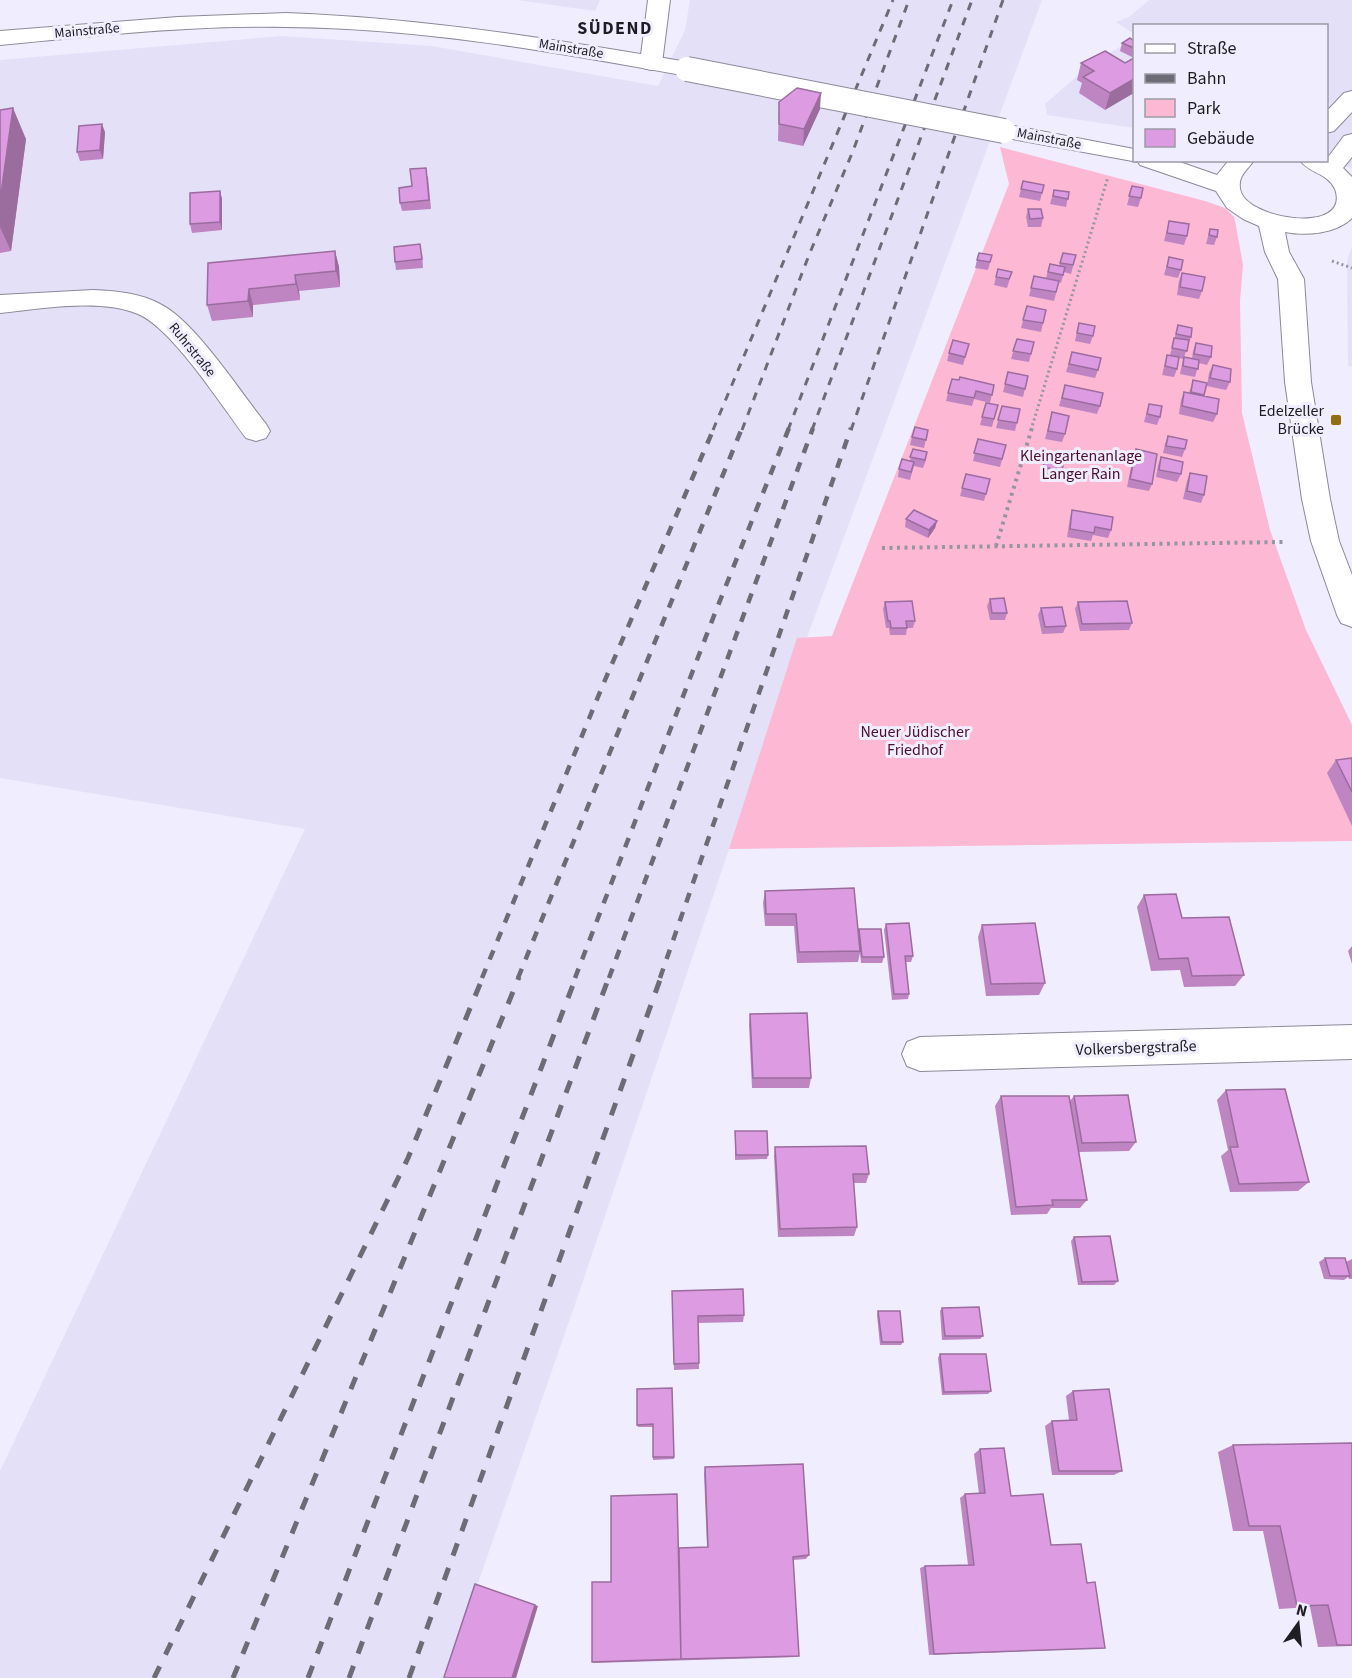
<svg xmlns="http://www.w3.org/2000/svg" width="1352" height="1678" font-family="'Source Sans 3',sans-serif">
  <style>
    .built { fill: #e4e0f8 }
    .green { fill: #fdb8d3 }
    .lines { fill: none; stroke-linecap: round; stroke-linejoin: round }
    .minor-casing { stroke: #8c8998; stroke-width: 2 }
    .secondary-casing { stroke: #8c8998; stroke-width: 2 }
    .path-far1 { stroke: #9895a2; stroke-width: 3; stroke-dasharray: 2 3; stroke-linecap: butt }
    .path { stroke: #9895a2; stroke-width: 4; stroke-dasharray: 3 4.5; stroke-linecap: butt }
    .minor { fill: #fff; fill-rule: evenodd }
    .secondary { fill: #fff; fill-rule: evenodd }
    .rail-far2 { stroke: #6d6b75; stroke-width: 3; stroke-dasharray: 8 8; stroke-linecap: butt }
    .rail-far1 { stroke: #6d6b75; stroke-width: 4.5; stroke-dasharray: 10 10; stroke-linecap: butt }
    .rail { stroke: #6d6b75; stroke-width: 5; stroke-dasharray: 13 13; stroke-linecap: butt }
    .secondary-bridge-casing { stroke: #8c8998; stroke-width: 26; stroke-linecap: butt }
    .secondary-bridge { stroke: #fff; stroke-width: 24 }
    .wall { fill: #be85c2 }
    .shaded-wall { fill: #9b6c9e }
    .building { fill: #dd9be2; stroke: #9b6c9e; stroke-width: 1.5 }
    .poi-dot { fill: #906d13; stroke: #f0edfe; stroke-width: 2 }
    .labels { text-anchor: middle; dominant-baseline: central; stroke-width: 6; stroke-linejoin: round; paint-order: stroke }
    .far-street-label { font-size: 14px; fill: #1e1d23; stroke: #f0edfe }
    .poi-label { font-size: 16px; fill: #1e1d23; stroke: #f0edfe; text-anchor: end }
    .park-label { font-size: 16px; fill: #4a102c; stroke: #f0edfe }
    .street-label { font-size: 16px; fill: #1e1d23; stroke: #f0edfe }
    .far-district-label { font-size: 18px; font-weight: bold; letter-spacing: 1.5px; fill: #1e1d23; stroke: #f0edfe }
  </style>
  <rect width="100%" height="100%" fill="#f0edfe"/>
  <path class="built" d="M517,0H600L595,11Z
    M690,0H1042L729,849L581,1287L445,1678H0V1471L305,829L0,778V60L281,36L432,46L658,86L685,30Z
    M1149,0H1352V168L1318,161L1326,160V26H1134V34L1116,22L1129,17Z
    M1134,39V128L1047,115L1045,104L1092,63Z
    M1352,247V367L1348,366L1347,261Z"/>
  <path class="green" d="M1000,147L1205,201L1225,208L1234,217L1236,226L1243,265L1240,301L1242,413L1270,530L1306,630L1352,725V841L729,849L797,638L832,636L1009,184Z"/>
  <g class="lines">
    <defs>
      <path id="minor" d="M648,0H670L662,63L659,68L651,70L643,68L640,63Z
        M93,290C116,291 140,293 160,304C194,320 241,393 266,424L270,431L266,438L256,441L246,438C222,406 172,328 138,314C99,298 41,309 0,313V295Z
        M1352,1025V1059L920,1071L907,1066L902,1054L907,1042L920,1037Z"/>
      <path id="secondary" d="M286,13C421,18 554,39 687,62L695,64L698,69L695,74L687,76C554,52 421,28 286,27C190,25 95,36 0,45V31L178,17Z
        M1352,91V112L1334,131L1326,133V112L1344,93Z
        M1004,124L1134,149V160H1174L1217,175L1229,160H1254C1248,170 1238,175 1240,188C1243,220 1352,236 1335,189C1328,173 1308,173 1300,160H1326L1344,136L1352,134V157L1343,168L1352,177V218C1336,234 1306,236 1285,232L1289,252L1304,279L1311,382L1330,499L1339,541L1352,575V627L1341,623L1337,615L1311,541L1302,499L1285,382L1278,279L1265,252L1259,226L1243,219L1227,208L1216,191L1140,165L1138,162L996,136L992,131L996,126Z"/>
    </defs>
    <use href="#minor" class="minor-casing"/>
    <use href="#secondary" class="secondary-casing"/>
    <path class="path-far1" d="M1332,261L1352,268
      M1031,430L1108,177"/>
    <path class="path" d="M996,546L1032,428
      M882,548L1283,542"/>
    <use href="#minor" class="minor"/>
    <use href="#secondary" class="secondary"/>
    <path class="rail-far2" d="M713,430L893,0
      M742,430L809,255L853,151L909,0
      M788,430L953,0
      M812,430L972,0
      M851,430L1003,0"/>
    <path class="rail-far1" d="M482,978L605,680L714,428
      M518,978L742,428
      M575,978L715,613L789,428
      M609,978L813,428
      M660,978L851,428"/>
    <path class="rail" d="M154,1678L408,1158L483,977
      M233,1678L519,977
      M308,1678L576,977
      M349,1678L609,977
      M409,1678L661,977"/>
    <defs>
      <path id="secondary-bridge" d="M687,69L1004,131"/>
    </defs>
    <use href="#secondary-bridge" class="secondary-bridge-casing"/>
    <use href="#secondary-bridge" class="secondary-bridge"/>
  </g>
  <path class="wall" d="M1134,41V58L1120,51L1122,43Z
    M1081,63H1125L1105,110L1079,93L1082,83L1077,80Z
    M779,102L820,109L803,146L778,141Z
    M0,110L26,139L11,251L0,253Z
    M105,132L103,159L80,161L77,152Z
    M428,176L431,209L402,211L400,203L412,186Z
    M1044,185L1040,201L1019,197L1021,189Z
    M1132,186L1141,198L1138,207L1127,205Z
    M1054,190L1069,192L1066,207L1050,204Z
    M220,191L222,199V230L192,233L190,224Z
    M1028,209L1043,218L1041,227H1028L1026,217Z
    M1169,221L1187,236L1184,245L1164,241Z
    M1210,229L1217,237L1214,245L1206,244Z
    M335,251L339,267L340,287L299,291L300,300L253,305V317L212,321L207,305Z
    M422,253L423,268L396,270L395,262Z
    M1063,253L1076,255L1071,274L1064,272L1061,283L1059,282L1054,301L1029,296L1034,276L1046,278L1050,264L1059,266Z
    M992,255L988,270L975,268L977,260Z
    M1169,257L1181,270L1178,278L1164,275Z
    M998,269L1012,272L1007,288L994,285Z
    M1182,273L1202,291L1199,299L1177,295L1179,281Z
    M1027,306L1046,310L1041,332L1021,328Z
    M1079,323L1093,336L1090,344L1075,341Z
    M1178,325L1191,337L1184,357L1192,359L1193,351L1196,343L1211,357L1207,365L1199,363L1195,377L1180,374L1183,359L1179,358L1177,369L1174,377L1162,375L1167,355H1170Z
    M1017,339L1034,342L1029,362L1011,359Z
    M969,344L963,365L947,361L949,353Z
    M1072,352L1098,370L1095,378L1066,372Z
    M1213,365L1230,382L1226,390L1207,386L1209,373Z
    M1008,372L1028,376L1023,397L1003,392Z
    M1193,380L1207,383L1204,396L1217,414L1213,422L1179,414L1181,400L1184,392L1189,393Z
    M994,385L990,403L974,399L972,406L946,401L948,393Z
    M1065,385L1100,406L1097,414L1059,406Z
    M986,403L998,405L992,427L980,425Z
    M1149,404L1160,417L1157,425L1144,422Z
    M1002,406L1020,409L1015,431L996,428Z
    M1052,412L1065,434L1062,442L1045,439Z
    M928,430L924,448L910,445L912,437Z
    M1168,436L1185,449L1182,457L1163,453L1165,444Z
    M978,439L1006,445L1000,467L973,461Z
    M913,449L926,460L923,468L914,466L910,480L898,477L899,469L910,461Z
    M1136,449L1152,484L1149,491L1127,487L1133,457Z
    M1046,455L1062,471L1060,478L1041,474Z
    M1161,457L1181,474L1177,482L1156,477L1158,465Z
    M1190,473L1204,495L1201,503L1183,499L1187,481Z
    M966,474L990,479L984,501L960,496Z
    M1072,510L1111,530L1108,538L1093,535L1091,541L1067,537L1070,518Z
    M906,519L937,521L935,528L928,538L905,527Z
    M990,599L1007,613L1005,620H990L987,606Z
    M885,602L915,621L913,628H907L906,635H890L889,628H886L883,609Z
    M1078,602L1132,623L1129,630L1080,631L1075,609Z
    M1041,608L1066,626L1063,633L1042,634L1038,615Z
    M1352,758V826L1327,773L1336,760Z
    M765,891L859,933V929L884,957L882,963H861L860,953L858,962L797,963L794,926H765L763,903Z
    M1144,895L1182,918L1244,975L1235,986L1184,987L1180,970L1151,971L1137,907Z
    M886,924L913,956L911,962H906L909,994L908,999L892,1000L884,930Z
    M982,925L1045,983L1039,995L986,996L978,937Z
    M1352,946V964L1348,951Z
    M750,1014L811,1078L809,1088H752L749,1025Z
    M1226,1090L1309,1182L1298,1191L1230,1192L1221,1156L1228,1150L1217,1100Z
    M1001,1096L1070,1101L1074,1096L1136,1142L1129,1151L1079,1152L1087,1200L1080,1208H1051L1047,1214L1011,1215L995,1106Z
    M735,1131L768,1155L767,1159L735,1160Z
    M775,1147L869,1174L866,1183H853L857,1227L854,1236L778,1237L774,1156Z
    M1074,1237L1118,1281L1114,1285H1078L1071,1241Z
    M1325,1258L1346,1262L1352,1259V1279H1349L1348,1277L1344,1280L1324,1279L1319,1262Z
    M672,1291L744,1315L743,1322L698,1323L699,1369L674,1370Z
    M942,1308L983,1336L980,1339L942,1340L940,1311Z
    M878,1311L903,1342L901,1345H880L877,1315Z
    M940,1354L991,1391L988,1394L942,1395L938,1358Z
    M672,1388L674,1459L653,1460V1427H638L637,1425Z
    M1073,1391L1122,1471L1114,1475H1052L1045,1426L1052,1421L1069,1420L1066,1396Z
    M1352,1443V1646L1318,1647L1310,1607L1279,1609L1263,1531H1233L1218,1452L1233,1445Z
    M980,1449L1011,1496L1051,1545L1087,1583L1105,1648L929,1655L920,1568L925,1566L968,1565L960,1498L965,1494H979L974,1454Z
    M705,1467L809,1555L806,1559L793,1560L799,1656L796,1657L593,1663L592,1662L680,1600L707,1547L704,1474Z"/>
  <path class="shaded-wall" d="M1134,79V93L1105,110L1110,93Z
    M821,93L820,109L803,146L804,129Z
    M13,108L26,139L11,251L0,227V201Z
    M102,124L105,132L103,159L100,150Z
    M220,191L222,199V230L220,222Z
    M335,251L339,267L340,287L336,271Z
    M295,275L299,291L300,300L296,284Z
    M249,289L253,305V317L248,301Z
    M937,521L935,528L928,538L929,530Z
    M535,1605L538,1606L516,1678H512Z"/>
  <path class="building" d="M1130,38L1134,41V48L1122,43Z
    M1105,51L1125,63L1134,58V79L1110,93L1083,77L1094,71L1081,63Z
    M797,88L821,93L804,129L779,124V102Z
    M13,108L0,201V110Z
    M102,124L100,150L77,152L79,126Z
    M426,168L429,200L400,203L399,188L412,186L410,169Z
    M1023,181L1044,185L1042,193L1021,189Z
    M1132,186L1143,188L1141,198L1129,196Z
    M1054,190L1069,192L1068,199L1053,196Z
    M220,191V222L190,224V193Z
    M1028,209H1041L1043,218L1030,219Z
    M1169,221L1189,224L1187,236L1167,233Z
    M1210,229L1218,230L1217,237L1209,235Z
    M420,244L422,259L395,262L394,247Z
    M335,251L336,271L295,275L296,284L249,289L248,301L207,305L208,263Z
    M979,253L992,255L990,262L977,260Z
    M1063,253L1076,255L1073,265L1060,263Z
    M1169,257L1183,260L1181,270L1167,267Z
    M1050,264L1065,267L1063,275L1048,272Z
    M998,269L1012,272L1009,279L996,277Z
    M1182,273L1205,277L1202,291L1180,287Z
    M1034,276L1059,281L1056,292L1031,288Z
    M1027,306L1046,310L1043,323L1023,320Z
    M1079,323L1095,326L1093,336L1077,333Z
    M1178,325L1192,328L1191,337L1176,334Z
    M1174,338L1189,340L1187,351L1172,348Z
    M1017,339L1034,342L1031,354L1013,351Z
    M953,340L969,344L965,357L949,353Z
    M1196,343L1212,346L1211,357L1194,354Z
    M1072,352L1101,358L1098,370L1069,364Z
    M1167,355L1179,357L1177,369L1165,366Z
    M1184,357L1199,360L1198,369L1183,366Z
    M1213,365L1231,369L1230,382L1210,378Z
    M1008,372L1028,376L1025,389L1005,384Z
    M960,377L994,385L992,395L976,391L974,398L948,393L952,379L959,380Z
    M1193,380L1207,383L1204,395L1191,392Z
    M1065,385L1103,393L1100,406L1062,398Z
    M1184,392L1219,399L1217,414L1182,406Z
    M986,403L998,405L994,419L982,417Z
    M1149,404L1162,406L1160,417L1147,414Z
    M1002,406L1020,409L1017,423L998,420Z
    M1052,412L1069,416L1065,434L1048,431Z
    M915,427L928,430L926,440L912,437Z
    M1168,436L1187,440L1185,449L1166,446Z
    M978,439L1006,445L1002,459L974,453Z
    M913,449L927,452L925,460L910,457Z
    M1136,449L1157,454L1152,484L1130,479Z
    M1046,455L1064,459L1062,471L1043,467Z
    M1161,457L1183,462L1181,474L1159,470Z
    M902,459L914,462L911,472L899,469Z
    M1190,473L1207,476L1204,495L1187,491Z
    M966,474L990,479L986,494L962,488Z
    M914,510L937,521L929,530L906,519Z
    M1072,510L1113,517L1111,530L1095,527L1094,533L1070,529Z
    M1004,598L1007,613H992L990,599Z
    M912,601L915,621H906L907,628H891L890,621H888L885,602Z
    M1127,601L1132,623L1082,624L1078,602Z
    M1062,607L1066,626L1045,627L1041,608Z
    M1352,758V792L1336,760Z
    M854,888L860,951L799,952L796,914H766L765,891Z
    M1176,894L1182,918L1229,917L1244,975L1192,976L1188,958L1159,959L1144,895Z
    M909,923L913,956H905L909,994H894L886,924Z
    M1035,923L1045,983L991,984L982,925Z
    M859,929H881L884,957H862Z
    M807,1013L811,1078H753L750,1014Z
    M1285,1089L1309,1182L1239,1184L1230,1147H1238L1226,1090Z
    M1128,1095L1136,1142L1082,1143L1074,1096Z
    M1001,1096H1069L1087,1200H1052L1053,1205L1016,1207Z
    M735,1131H767L768,1155H736Z
    M866,1146L869,1174H853L857,1227L780,1229L775,1147Z
    M1110,1236L1118,1281L1082,1282L1074,1237Z
    M1325,1258H1345L1350,1276H1330Z
    M743,1289L744,1315L698,1316L699,1363L674,1364L672,1291Z
    M979,1307L983,1336H945L942,1308Z
    M878,1311H900L903,1342H882Z
    M940,1354H986L991,1391L944,1392Z
    M672,1388L674,1457H653V1424L637,1425V1389Z
    M1109,1389L1122,1471H1059L1052,1421L1077,1420L1073,1391Z
    M1352,1443V1645H1337L1328,1605L1297,1606L1280,1526H1249L1233,1445Z
    M1004,1448L1011,1496L1043,1494L1051,1545L1081,1544L1087,1583L1095,1582L1105,1648L934,1654L925,1566L974,1565L965,1494L985,1493L980,1449Z
    M803,1464L809,1555L793,1557L799,1656L681,1659L679,1548L708,1547L705,1467Z
    M677,1494L681,1659L592,1662V1582H611V1496Z
    M475,1584L535,1605L512,1678H446L444,1677Z"/>
  <rect class="poi-dot" x="1330" y="414" width="12" height="12" rx="3"/>
  <g class="labels">
    <g class="far-street-label">
      <text transform="translate(87 31) rotate(-5)">Mainstraße</text>
      <text transform="translate(571 49) rotate(9)">Mainstraße</text>
      <text transform="translate(1049 139) rotate(11)">Mainstraße</text>
      <text transform="translate(192 350) rotate(51)">Ruhrstraße</text>
    </g>
    <g class="poi-label">
      <text x="1324" y="411">Edelzeller<tspan x="1324" dy="18">Brücke</tspan></text>
    </g>
    <g class="park-label">
      <text x="1081" y="456">Kleingartenanlage<tspan x="1081" dy="18">Langer Rain</tspan></text>
      <text x="915" y="732">Neuer Jüdischer<tspan x="915" dy="18">Friedhof</tspan></text>
    </g>
    <g class="street-label">
      <text transform="translate(1136 1048) rotate(-2)">Volkersbergstraße</text>
    </g>
    <g class="far-district-label">
      <text x="615" y="28">SÜDEND</text>
    </g>
  </g>
  <rect x="1133" y="24" width="195" height="138" fill="#f0edfe" stroke="#9c9aa6" stroke-width="1.5"/>
  <rect x="1145" y="44" width="30" height="9" fill="#ffffff" stroke="#9c9aa6" stroke-width="1.5"/>
  <text x="1187" y="54" font-size="18" fill="#1e1d23">Straße</text>
  <rect x="1145" y="74" width="30" height="9" fill="#6d6b75" stroke="#9c9aa6" stroke-width="1.5"/>
  <text x="1187" y="84" font-size="18" fill="#1e1d23">Bahn</text>
  <rect x="1145" y="99" width="30" height="18" fill="#fdb8d3" stroke="#9c9aa6" stroke-width="1.5"/>
  <text x="1187" y="114" font-size="18" fill="#1e1d23">Park</text>
  <rect x="1145" y="129" width="30" height="18" fill="#dd9be2" stroke="#9c9aa6" stroke-width="1.5"/>
  <text x="1187" y="144" font-size="18" fill="#1e1d23">Gebäude</text>
  <g transform="translate(1298 1624) rotate(15)" stroke="#f0edfe" stroke-width="4.5" paint-order="stroke">
  <path d="M0-4.5L10 22L0 15L-10 22Z" fill="#1e1d23"/>
  <text y="-9" font-size="16" font-weight="bold" text-anchor="middle" fill="#1e1d23">N</text>
  </g>
</svg>
